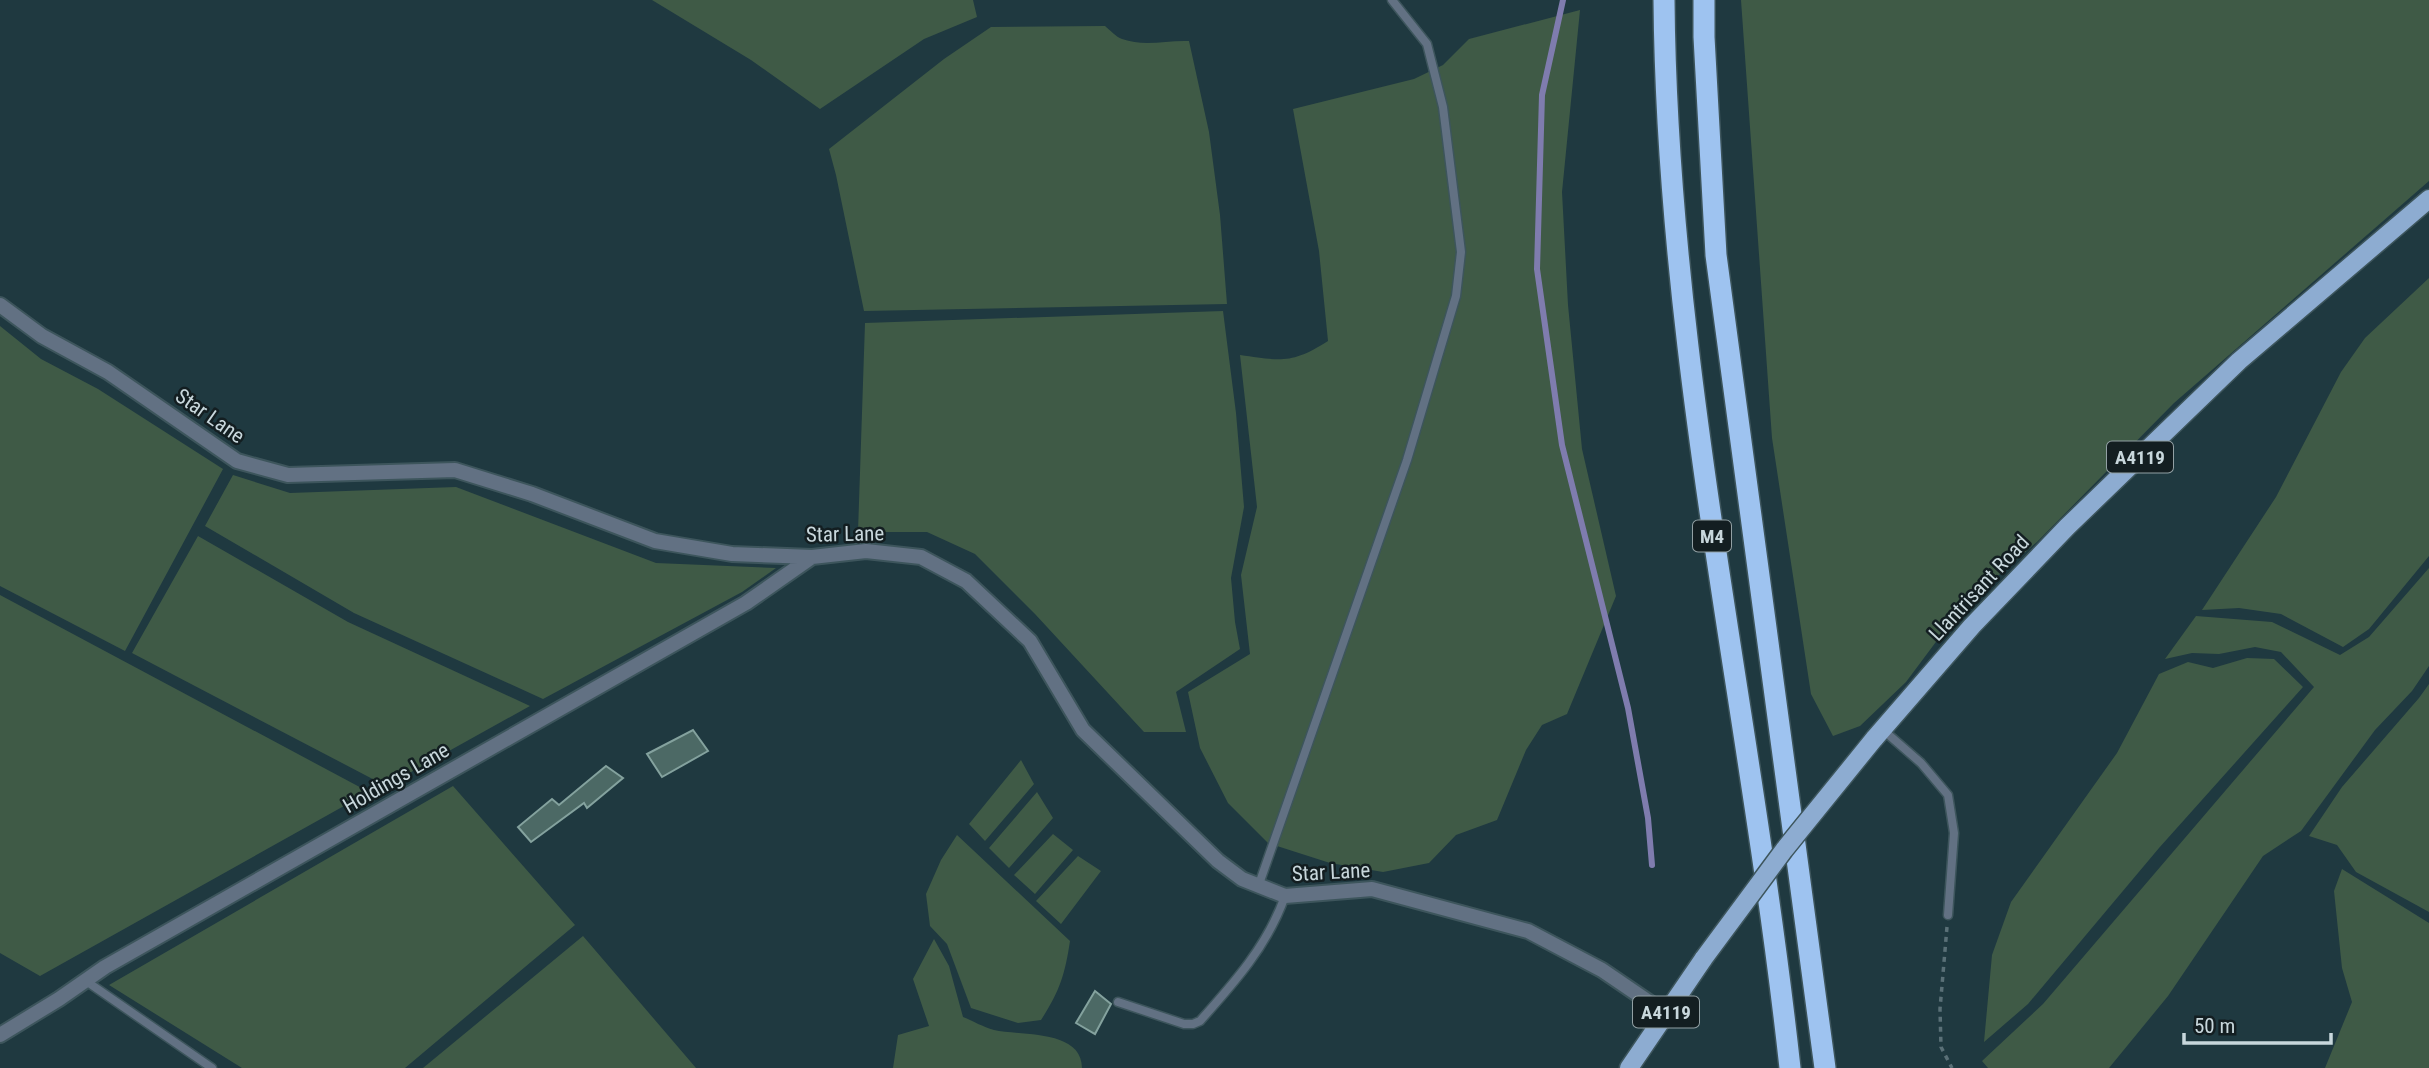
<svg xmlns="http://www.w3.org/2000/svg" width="2429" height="1068" font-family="'Roboto Condensed',sans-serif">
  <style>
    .green { fill: #3f5a46 }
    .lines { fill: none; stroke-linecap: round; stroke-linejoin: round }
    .stream { stroke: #7f7cae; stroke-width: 6 }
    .building { fill: #4c6965; stroke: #84a29e; stroke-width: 2 }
    .lane-casing { stroke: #3d555c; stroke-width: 11 }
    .street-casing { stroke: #3d555c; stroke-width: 18 }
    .primary-casing { stroke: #3d555c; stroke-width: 21 }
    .highway-casing { stroke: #3d555c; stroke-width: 24 }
    .path { stroke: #5a7077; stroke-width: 3.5; stroke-dasharray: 5 5; stroke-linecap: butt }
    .lane { stroke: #627183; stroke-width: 8 }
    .street { stroke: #627183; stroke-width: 14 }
    .primary { stroke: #8dacd1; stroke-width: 18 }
    .highway { stroke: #9ec3f0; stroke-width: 21 }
    .primary-bridge-casing { stroke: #3d555c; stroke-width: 21; stroke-linecap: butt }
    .primary-bridge { stroke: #8dacd1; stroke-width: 18 }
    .labels { text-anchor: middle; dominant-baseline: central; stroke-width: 5; stroke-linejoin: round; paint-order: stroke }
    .shield { fill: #131e21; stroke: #92a0a4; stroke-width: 2 }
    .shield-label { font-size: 19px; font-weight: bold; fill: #c8d7dc }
    .street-label { font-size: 21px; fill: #c8d7dc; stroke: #131e21 }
  </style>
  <rect width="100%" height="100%" fill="#1f3940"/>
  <path class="green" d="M652,0H973L977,17L924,39L820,109L751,60Z
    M1741,0H2429V181L2174,403L2037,542L1962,607L1906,682L1860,726L1833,736L1811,694L1772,438Z
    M1580,10L1562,192L1568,305L1582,449L1616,596L1567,714L1542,725L1526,750L1497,820L1456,835L1429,863L1383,872L1330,863L1268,843L1228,803L1200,748L1188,692L1250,654L1241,575L1257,507L1240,355C1281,361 1292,364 1328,341L1319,251L1293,109L1414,79L1443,65L1469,39Z
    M1105,26C1110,30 1116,37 1122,39C1144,47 1167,40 1189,41L1209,132L1220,215L1227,304L864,311L836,175L829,149L944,59L991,27Z
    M2429,278V556L2369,629L2343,647L2281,614L2239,608L2202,610L2276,497L2341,372L2365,338Z
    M1223,311L1236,413L1244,507L1231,578L1235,622L1240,649L1176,692L1186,732H1144L1035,614L975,554L927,532H858L865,323Z
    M0,326L41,359L98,389L223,469L125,651L0,586Z
    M233,475L290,493L456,487L656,563L776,568L742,592L543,699L354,613L205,526Z
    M198,536L348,622L530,706L386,786L132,653Z
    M2429,568V666L2412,691L2375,730L2301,831L2263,856L2168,996L2109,1068H1988L1982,1061L2043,1004L2314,687L2281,652L2255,647L2219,654L2192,653L2165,659L2196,616L2272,622L2340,655L2369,637Z
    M0,595L369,792L40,976L0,953Z
    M2247,658L2274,659L2303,687L2159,848L2028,1004L1984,1042L1992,955L2011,902L2117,753L2159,674L2188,662L2213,668Z
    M2429,684V912L2356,872L2337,845L2309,836L2342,787L2419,698Z
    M1021,760L1034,784L985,841L969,824Z
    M453,786L575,925L405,1068H242L109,985Z
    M1037,792L1053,818L1009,868L989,848Z
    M1053,834L1073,850L1035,894L1014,875Z
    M957,835L1070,941C1065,974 1060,991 1041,1020L1018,1023L971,1008L947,944L930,926L926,894L941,860Z
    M1078,856L1101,871L1061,924L1036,901Z
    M2342,869L2429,923V1068H2325L2352,1002L2342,968L2334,891Z
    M583,936L696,1068H423Z
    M934,939L949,966L963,1017C973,1021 983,1027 994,1030C1019,1036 1082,1029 1082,1068H893L898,1035L929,1026L913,979Z"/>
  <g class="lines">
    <path class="stream" d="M1563,0L1542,95L1537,269L1562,445L1628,708L1648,818L1652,865"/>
  </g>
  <path class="building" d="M693,730L708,751L662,777L647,754Z
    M606,766L623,778L587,808L584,803L531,842L518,827L552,799L559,805Z
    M1095,991L1111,1004L1095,1034L1076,1023Z"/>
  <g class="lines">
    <defs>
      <path id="lane" d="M1882,729L1921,763L1948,795L1954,833L1948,915
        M1258,887L1407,460L1456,296L1461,252L1443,107L1427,44L1392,0
        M86,981L212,1068
        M1118,1002L1184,1024H1193L1200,1021C1234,983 1268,945 1285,896"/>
      <path id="street" d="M0,305L42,336L108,372L237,461L288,475L455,470L532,494L655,541L732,554L812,557L866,551L921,557L966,581L1030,641L1083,730L1218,861L1242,879L1285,896L1372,889L1528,931L1602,970L1665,1013
        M0,1035L59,999L105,967L746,603L812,557"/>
      <path id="primary" d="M1874,739L1972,626L2067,527L2239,361L2429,199
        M1629,1068L1704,958"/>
      <path id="highway" d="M1664,0C1667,360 1751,712 1790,1068
        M1704,0V37L1716,255L1825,1068"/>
    </defs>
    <use href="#lane" class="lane-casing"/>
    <use href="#street" class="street-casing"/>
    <use href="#primary" class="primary-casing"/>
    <use href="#highway" class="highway-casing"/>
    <path class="path" d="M1947,927L1940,1009L1941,1047L1952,1068"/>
    <use href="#lane" class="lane"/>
    <use href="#street" class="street"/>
    <use href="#primary" class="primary"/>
    <use href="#highway" class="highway"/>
    <defs>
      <path id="primary-bridge" d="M1704,958L1784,850L1874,739"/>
    </defs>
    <use href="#primary-bridge" class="primary-bridge-casing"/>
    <use href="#primary-bridge" class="primary-bridge"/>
  </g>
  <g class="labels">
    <g class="shield">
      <rect x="2107" y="441.5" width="66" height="31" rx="5"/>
      <rect x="1693" y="520.5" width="38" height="31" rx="5"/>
      <rect x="1633" y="996.5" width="66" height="31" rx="5"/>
    </g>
    <g class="shield-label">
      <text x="2140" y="457">A4119</text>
      <text x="1712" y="536">M4</text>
      <text x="1666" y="1012">A4119</text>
    </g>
    <g class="street-label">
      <text transform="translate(210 416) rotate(35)">Star Lane</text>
      <text transform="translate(845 534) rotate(-1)">Star Lane</text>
      <text transform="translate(1979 588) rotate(-47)">Llantrisant Road</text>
      <text transform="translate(396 778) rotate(-30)">Holdings Lane</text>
      <text transform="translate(1331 872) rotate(-3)">Star Lane</text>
    </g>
  </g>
  <path d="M2184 1033v10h147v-10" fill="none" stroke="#c8d7dc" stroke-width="3.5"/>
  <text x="2194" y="1033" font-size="21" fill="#c8d7dc" stroke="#131e21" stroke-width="5" paint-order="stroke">50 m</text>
</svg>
